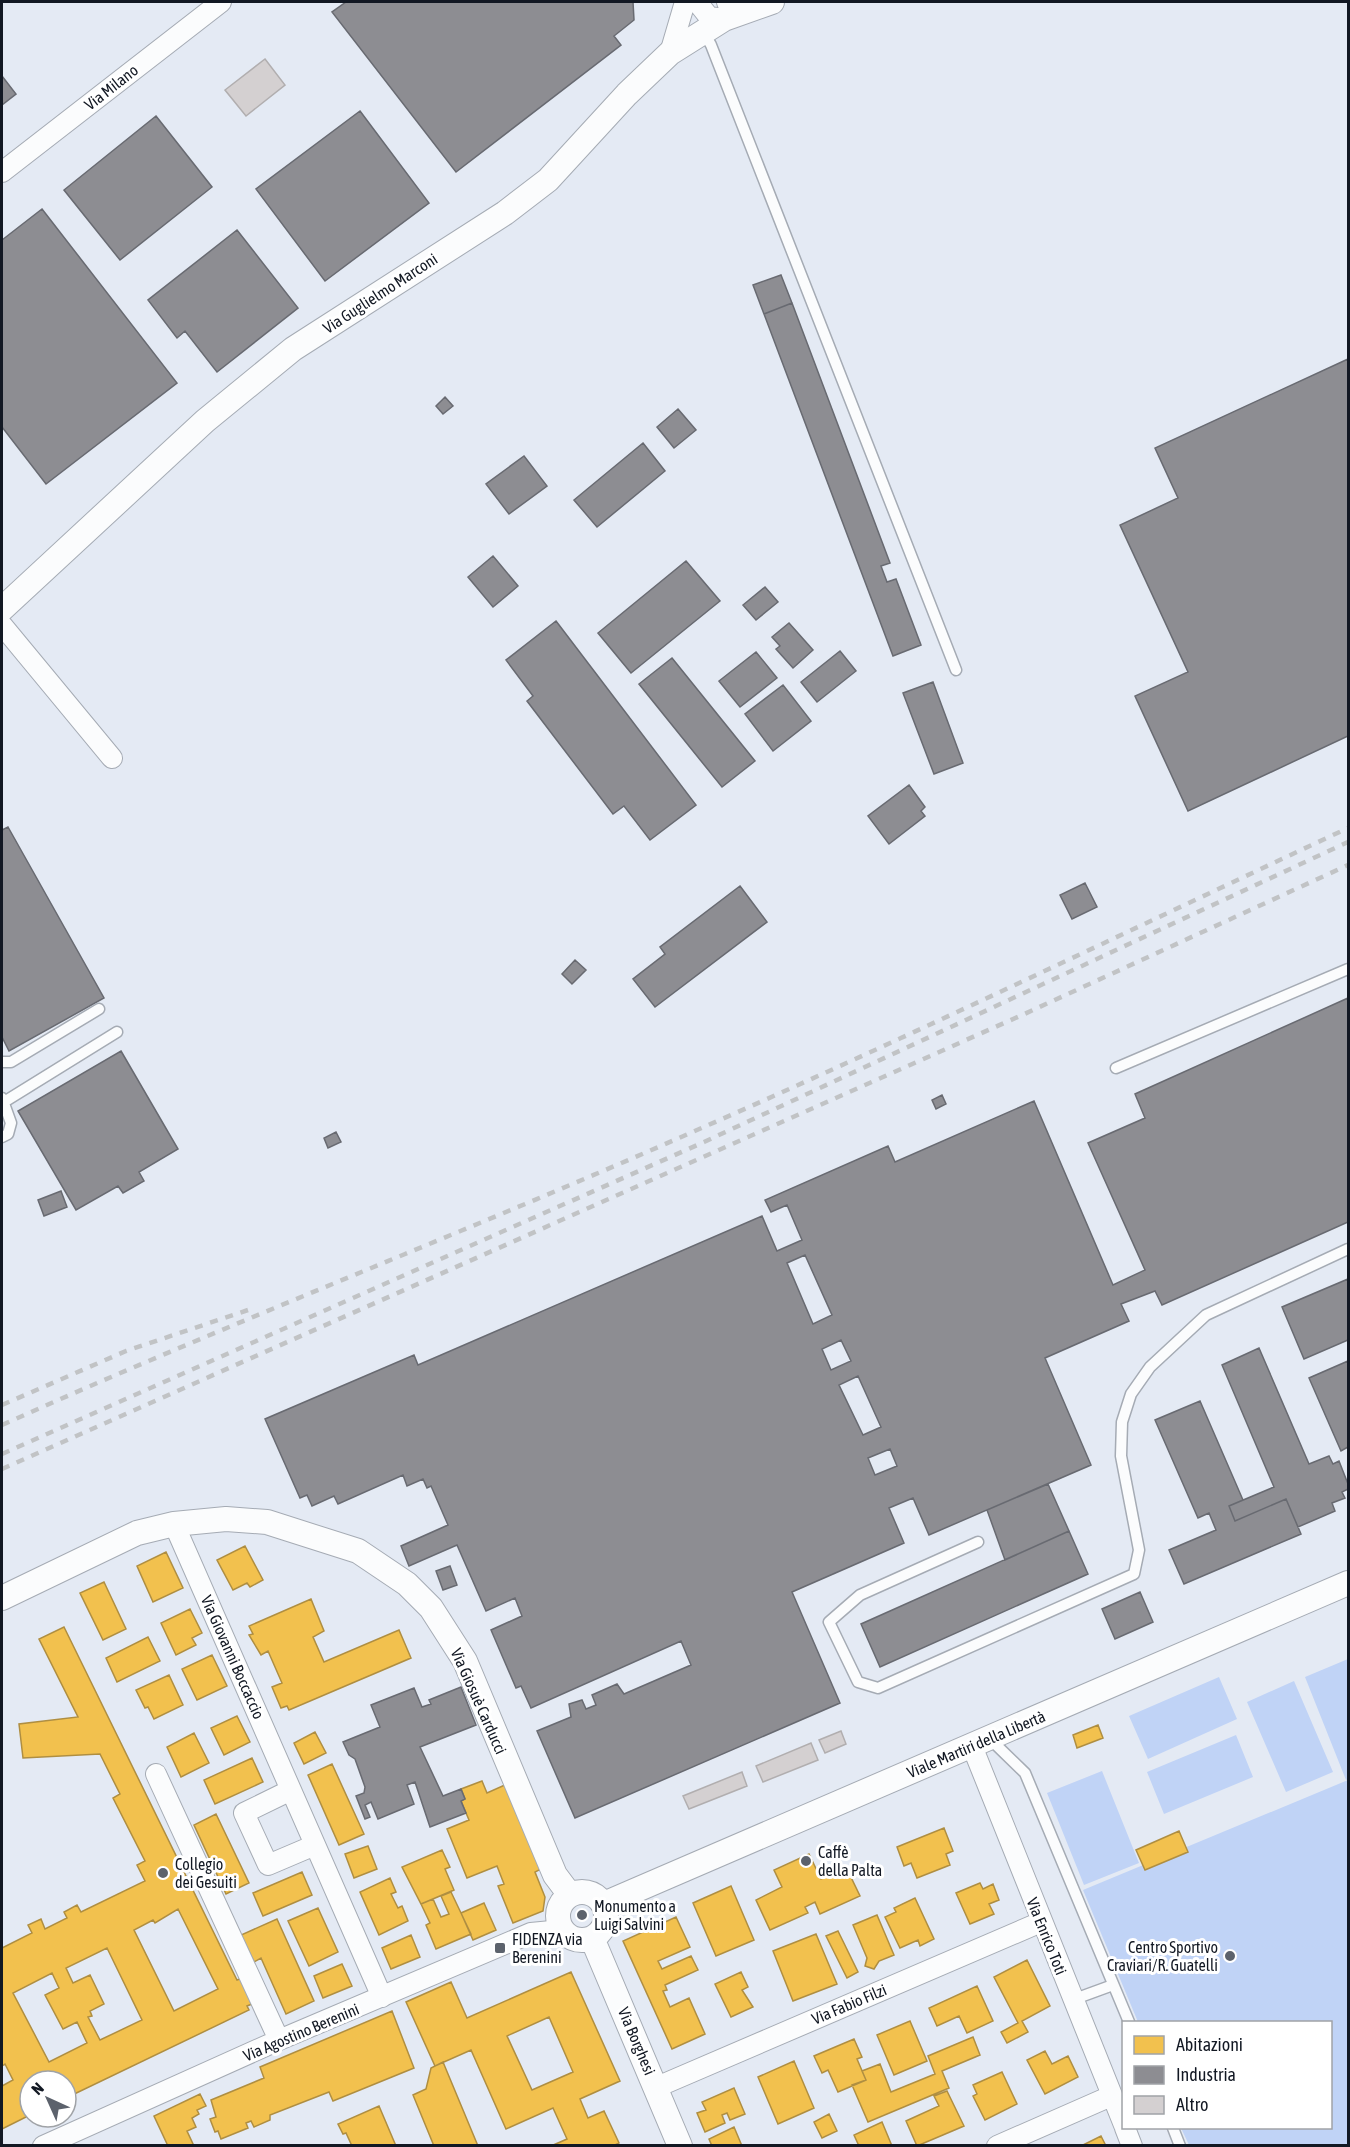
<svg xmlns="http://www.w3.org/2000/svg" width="1350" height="2147" font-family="'Asap Condensed',sans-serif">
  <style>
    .green { fill: #c0d3f6 }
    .homes { fill: #f2c14e; stroke: #af8e41; stroke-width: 1.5; fill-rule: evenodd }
    .industry { fill: #8d8d92; stroke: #686a71; stroke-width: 1.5; fill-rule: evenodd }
    .building { fill: #d4d0d1; stroke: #b1aeaf; stroke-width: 1.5 }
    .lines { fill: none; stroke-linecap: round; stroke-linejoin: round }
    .service-casing { stroke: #a5abb4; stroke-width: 13 }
    .minor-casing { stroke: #a5abb4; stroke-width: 22 }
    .tertiary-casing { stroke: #a5abb4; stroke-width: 26 }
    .service { stroke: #fbfcfd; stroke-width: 10 }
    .minor { stroke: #fbfcfd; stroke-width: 20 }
    .tertiary { stroke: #fbfcfd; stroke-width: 24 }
    .rail { stroke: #c1c3c5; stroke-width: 4.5; stroke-dasharray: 8 8; stroke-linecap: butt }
    .poi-dot { fill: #5c626c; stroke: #fff; stroke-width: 2 }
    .labels { text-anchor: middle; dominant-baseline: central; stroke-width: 6; stroke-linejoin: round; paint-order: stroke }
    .street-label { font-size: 16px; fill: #121823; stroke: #fff }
    .poi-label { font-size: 16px; fill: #121823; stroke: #fff; text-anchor: start }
  </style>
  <rect width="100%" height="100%" fill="#e4eaf4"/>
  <path class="green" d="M1348,1659V1779L1346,1780L1305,1677Z
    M1219,1677L1237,1719L1148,1759L1129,1716Z
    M1294,1681L1333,1772L1286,1792L1247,1702Z
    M1236,1735L1253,1777L1164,1814L1147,1772Z
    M1102,1771L1139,1863L1084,1885L1047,1793Z
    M1348,1780V2145H1189L1181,2128H1330V2022H1138L1083,1890Z"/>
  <path class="homes" d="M245,1546L263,1580L250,1587L247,1583L233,1590L217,1560Z
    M166,1552L183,1588L153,1602L137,1566Z
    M104,1582L126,1629L103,1640L80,1593Z
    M311,1599L324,1631L313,1637L324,1662L399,1630L411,1658L289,1710L287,1706L281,1708L272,1687L282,1683L268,1651L261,1655L249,1635L253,1634L249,1626Z
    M190,1609L202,1633L192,1638L196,1645L176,1655L161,1623Z
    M64,1627L237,1980L245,1977L257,2002L247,2006L249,2010L66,2098V2081H30V2115L2,2129V2086L13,2080L5,2064L2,2066V1948L32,1933L28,1925L41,1919L45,1929L67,1918L64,1912L77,1905L81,1912L145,1881L137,1865L145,1861L113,1798L120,1794L100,1754L23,1758L19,1724L78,1717L39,1639ZM178,1909L218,1989L174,2011L134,1930L153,1920L155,1923ZM107,1948L142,2020L100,2040L88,2017L92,2016L90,2011L104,2004L90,1975L73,1983L66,1968ZM52,1973L59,1988L45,1995L63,2029L77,2022L87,2043L49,2062L13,1993Z
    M148,1637L160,1661L117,1682L106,1658Z
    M212,1655L227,1686L197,1700L182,1669Z
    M169,1675L183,1705L154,1719L148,1707L145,1708L136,1690Z
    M237,1716L250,1742L224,1755L211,1728Z
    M1098,1725L1103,1738L1077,1748L1073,1735Z
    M315,1732L326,1753L304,1764L294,1743Z
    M194,1733L209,1763L181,1777L167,1747Z
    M252,1758L263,1782L215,1804L204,1780Z
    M332,1764L364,1834L339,1845L308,1775Z
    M482,1781L487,1793L507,1784L541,1869L535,1872L545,1897L543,1911L513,1923L498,1886L504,1884L497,1866L467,1878L447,1829L469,1820L461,1801L465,1799L461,1789Z
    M216,1814L249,1883L226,1894L194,1825Z
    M944,1828L953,1851L946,1854L950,1865L917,1878L911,1863L904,1866L897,1847Z
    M1179,1831L1188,1852L1145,1870L1136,1850Z
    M368,1846L377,1869L354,1878L345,1854Z
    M442,1850L450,1867L445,1869L454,1890L421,1904L402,1867Z
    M809,1854L821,1879L846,1867L860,1896L820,1914L815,1902L805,1907L808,1913L770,1930L756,1900L782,1887L774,1870Z
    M302,1872L312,1895L263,1916L253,1893Z
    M390,1878L396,1892L391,1894L398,1908L402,1906L408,1921L379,1935L360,1892Z
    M980,1883L983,1889L993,1884L999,1900L989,1904L994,1914L970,1924L956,1893Z
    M731,1886L754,1940L716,1956L693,1903Z
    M451,1892L471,1934L436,1949L426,1925L430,1923L421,1904L433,1899L441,1917L449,1914L441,1896Z
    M915,1898L934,1939L920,1946L918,1940L900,1948L885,1917L896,1912L894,1908Z
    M484,1903L496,1930L473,1940L461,1913Z
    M318,1908L338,1952L309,1966L288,1921Z
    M877,1915L894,1955L879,1961L874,1969L865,1966L867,1958L853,1925Z
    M676,1917L690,1947L658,1961L662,1969L691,1956L698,1970L665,1985L667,1990L663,1991L670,2007L689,1998L705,2034L672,2049L623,1941Z
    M277,1919L314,2001L286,2014L261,1958L254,1962L241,1935Z
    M838,1931L858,1972L847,1978L826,1936Z
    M816,1934L837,1984L793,2001L773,1951Z
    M411,1935L420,1957L391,1969L382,1948Z
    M1027,1960L1050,2006L1022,2021L1028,2032L1007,2043L1001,2032L1018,2023L994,1977Z
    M342,1964L352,1986L323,1998L314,1976Z
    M571,1972L620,2081L580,2099L588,2118L604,2111L619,2143L613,2146H551L567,2139L553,2108L506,2129L471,2050L435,2066L406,2002L451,1982L467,2018ZM549,2017L573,2072L532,2090L507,2036Z
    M741,1972L748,1987L742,1990L753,2007L731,2017L715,1984Z
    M977,1986L993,2021L967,2033L959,2016L937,2026L929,2008Z
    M392,2011L414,2068L333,2101L329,2092L270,2115V2120L254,2127L251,2121L246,2123L248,2128L221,2139L218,2131L215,2132L210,2119L216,2117L211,2100L264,2078L260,2067Z
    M910,2021L927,2061L894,2075L877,2035Z
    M973,2037L980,2055L942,2071L949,2088L868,2122L852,2085L866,2080L862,2071L880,2064L891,2092L935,2074L928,2056Z
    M854,2039L862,2057L857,2059L866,2080L838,2092L828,2070L822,2073L814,2056Z
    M1045,2051L1052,2064L1068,2056L1078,2077L1045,2094L1027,2060Z
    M794,2061L814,2108L778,2124L758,2077Z
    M443,2062L478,2146H434L413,2095L426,2089L431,2068Z
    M1002,2072L1017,2104L985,2120L973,2096L977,2094L973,2085Z
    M734,2088L745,2114L730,2120L727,2113L722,2115L725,2123L705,2132L697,2113L706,2110L702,2102Z
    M947,2091L964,2126L917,2146L906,2121L939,2106L934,2096Z
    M200,2094L206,2106L197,2110L199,2114L192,2118L196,2127L187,2131L194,2146H168L154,2116Z
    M379,2106L396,2146H352L346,2133L343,2134L338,2124Z
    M829,2114L837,2131L822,2138L814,2122Z
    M882,2122L892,2146H859L854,2135Z
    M734,2127L742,2146H712L709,2139Z
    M1101,2136L1106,2146H1081Z"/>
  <path class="industry" d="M346,2H633L634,20L614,36L621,45L456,172L332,12Z
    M2,76L16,94L2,105Z
    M360,111L429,203L325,281L256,189Z
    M156,116L212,187L120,260L64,190Z
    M42,209L177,383L46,484L2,427V240Z
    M237,230L298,308L217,372L185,331L177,338L148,300Z
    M781,275L792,303L764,314L753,285Z
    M792,303L890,563L881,566L887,582L896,579L921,645L893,656L764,314Z
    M1348,359V736L1188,811L1135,696L1188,672L1120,525L1178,498L1155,448Z
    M445,397L453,406L443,414L436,406Z
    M678,409L696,430L674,448L657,427Z
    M643,443L665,471L597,527L574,500Z
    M524,456L547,486L509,514L486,484Z
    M493,556L518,586L493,607L468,577Z
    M686,561L720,601L631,673L598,633Z
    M765,587L778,602L756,620L743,605Z
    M556,621L696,805L650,840L624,806L613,814L527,701L533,696L506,660Z
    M789,623L813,650L793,668L776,649L780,646L772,637Z
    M840,651L856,671L817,702L801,682Z
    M756,652L777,678L740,707L719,681Z
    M672,658L755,761L722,787L639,684Z
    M933,682L963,763L934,774L903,693Z
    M783,685L811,721L773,751L745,714Z
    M909,785L925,807L921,811L925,816L889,844L868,816Z
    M8,827L104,998L9,1051L2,1037V830Z
    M1085,883L1097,907L1072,919L1060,895Z
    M740,886L767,922L655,1007L633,979L665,954L660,947Z
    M575,960L586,970L572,984L562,974Z
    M1348,998V1222L1162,1305L1155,1291L1121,1304L1129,1321L1045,1358L1091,1465L929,1535L913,1498L889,1508L904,1543L792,1592L840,1703L575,1818L537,1731L571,1717L569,1704L582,1700L586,1709L596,1705L592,1695L617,1684L624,1694L691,1665L681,1641L531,1708L521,1686L516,1688L491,1630L522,1616L515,1598L486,1611L457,1545L409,1566L401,1546L448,1525L431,1486L427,1488L423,1479L407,1486L403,1475L338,1504L334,1496L312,1506L307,1495L300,1498L265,1419L414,1355L418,1365L762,1216L777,1251L802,1240L787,1205L771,1212L765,1200L888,1146L895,1162L1034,1101L1113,1285L1145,1270L1088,1143L1145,1118L1135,1094ZM805,1255L832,1315L813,1324L787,1263ZM841,1340L851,1361L831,1370L822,1349ZM858,1376L881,1427L863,1435L839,1385ZM890,1449L897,1466L875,1475L868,1458Z
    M121,1051L178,1149L139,1172L144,1181L123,1193L118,1186L76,1210L18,1111Z
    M942,1095L946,1104L936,1109L932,1100Z
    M336,1132L341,1142L328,1148L324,1138Z
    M61,1191L67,1207L44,1216L38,1200Z
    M1348,1279V1340L1304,1359L1282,1307Z
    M1259,1348L1309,1464L1329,1456L1333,1464L1339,1461L1348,1484V1489L1342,1492L1345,1498L1332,1503L1335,1511L1298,1527L1286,1499L1235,1521L1229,1506L1274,1487L1222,1365Z
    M1348,1361V1447L1341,1451L1309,1378Z
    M1200,1401L1243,1500L1229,1506L1235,1521L1286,1499L1301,1534L1184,1584L1169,1550L1216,1530L1209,1513L1198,1518L1155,1420Z
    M1048,1484L1069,1531L1005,1560L987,1510Z
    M1069,1531L1088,1574L880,1667L861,1624Z
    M450,1566L457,1585L443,1590L436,1571Z
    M1140,1592L1153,1622L1115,1639L1102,1609Z
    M461,1687L476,1725L420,1747L443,1796L461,1789L465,1799L461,1801L466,1813L430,1827L415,1782L407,1785L414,1804L378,1819L371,1802L365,1805L370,1817L365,1819L356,1796L364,1793L365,1787L355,1759L349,1755L343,1742L380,1727L371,1705L414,1688L422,1707L431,1704L429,1700Z"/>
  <path class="building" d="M265,59L285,85L246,116L225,90Z
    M841,1731L846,1744L825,1753L819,1740Z
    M811,1743L818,1760L763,1782L756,1766Z
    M742,1772L747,1786L689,1809L683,1796Z"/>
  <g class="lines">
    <defs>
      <path id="service" d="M703,31L711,45L956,670
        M2,1062H11L99,1009
        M1116,1068L1348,969
        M2,1098L11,1123L8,1134L2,1137
        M4,1102L117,1032
        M978,1542L860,1595L829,1622L858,1682L878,1688L1134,1574L1139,1550L1121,1456L1122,1422L1131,1394L1150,1367L1206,1315L1348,1249
        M989,1738L1025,1773L1129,2022
        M1072,2000L1113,1985
        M1173,2128L1180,2146"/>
      <path id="minor" d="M697,2L709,17L724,19L730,10L727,2
        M670,53L685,2
        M2,172L221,2
        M2,625L112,758
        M174,1524L382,1997
        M972,1746L1124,2125
        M156,1774L279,2040
        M291,1790L244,1813L268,1865L315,1845
        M657,2087L1041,1922
        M1125,2128L1132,2146
        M43,2146L279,2040L531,1933L562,1930
        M997,2146L1111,2096"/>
      <path id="tertiary" d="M2,609L205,421L293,349L505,213L548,180L627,94L670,53L724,19L772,2
        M2,1598L137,1533L174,1524L226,1519L267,1522L358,1551L407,1584L431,1608L465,1661L555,1875L570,1895
        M558 1916a24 24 0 1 1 48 0a24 24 0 1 1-48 0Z
        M604,1904L1348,1583
        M592,1938L680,2146"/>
    </defs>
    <use href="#service" class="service-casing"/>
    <use href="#minor" class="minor-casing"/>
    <use href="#tertiary" class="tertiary-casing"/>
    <use href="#service" class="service"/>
    <use href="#minor" class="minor"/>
    <use href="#tertiary" class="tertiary"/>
    <path class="rail" d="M2,1405L126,1351L248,1310
      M2,1425C231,1322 467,1232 697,1130C916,1034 1132,929 1348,828
      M2,1454L704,1142L1348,842
      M2,1469L1020,1016L1348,865"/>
  </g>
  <g class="poi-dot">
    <circle cx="806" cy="1861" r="6"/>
    <circle cx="163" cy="1873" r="6"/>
    <circle cx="582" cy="1915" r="6"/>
    <rect x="494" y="1942" width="12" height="12" rx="3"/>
    <circle cx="1230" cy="1956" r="6"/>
  </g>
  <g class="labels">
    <g class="street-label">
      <text transform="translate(111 87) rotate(-38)">Via Milano</text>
      <text transform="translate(380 293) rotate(-33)">Via Guglielmo Marconi</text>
      <text transform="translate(233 1657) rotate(66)">Via Giovanni Boccaccio</text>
      <text transform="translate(479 1701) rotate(66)">Via Giosuè Carducci</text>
      <text transform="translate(976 1744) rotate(-23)">Viale Martiri della Libertà</text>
      <text transform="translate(1047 1936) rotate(68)">Via Enrico Toti</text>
      <text transform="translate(849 2004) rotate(-23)">Via Fabio Filzi</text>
      <text transform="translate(301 2032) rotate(-23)">Via Agostino Berenini</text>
      <text transform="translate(637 2041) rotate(67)">Via Borghesi</text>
    </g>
    <g class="poi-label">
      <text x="818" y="1852">Caffè<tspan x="818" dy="18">della Palta</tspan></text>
      <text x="175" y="1864">Collegio<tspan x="175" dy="18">dei Gesuiti</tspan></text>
      <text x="594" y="1906">Monumento a<tspan x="594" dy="18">Luigi Salvini</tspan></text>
      <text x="512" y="1939">FIDENZA via<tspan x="512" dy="18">Berenini</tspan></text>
      <text x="1218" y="1947" text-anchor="end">Centro Sportivo<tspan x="1218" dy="18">Craviari/R. Guatelli</tspan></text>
    </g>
  </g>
  <rect width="1350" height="2147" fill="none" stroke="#121823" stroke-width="6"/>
  <rect x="1122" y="2021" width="210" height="108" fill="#ffffff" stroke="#a0a3a7" stroke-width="1.5"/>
  <rect x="1134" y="2036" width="30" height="18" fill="#f2c14e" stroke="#a0a3a7" stroke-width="1.5"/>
  <text x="1176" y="2051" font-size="18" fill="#121823">Abitazioni</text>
  <rect x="1134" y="2066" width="30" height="18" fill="#8d8d92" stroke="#a0a3a7" stroke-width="1.5"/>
  <text x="1176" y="2081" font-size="18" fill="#121823">Industria</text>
  <rect x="1134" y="2096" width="30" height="18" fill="#d4d0d1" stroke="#a0a3a7" stroke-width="1.5"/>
  <text x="1176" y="2111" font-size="18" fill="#121823">Altro</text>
  <g transform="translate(48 2099) rotate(315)"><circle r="28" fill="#ffffff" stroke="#a0a3a7" stroke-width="1.5"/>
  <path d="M0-4.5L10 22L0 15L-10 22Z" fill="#5c626c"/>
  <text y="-9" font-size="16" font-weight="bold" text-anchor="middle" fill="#121823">N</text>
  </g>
</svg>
